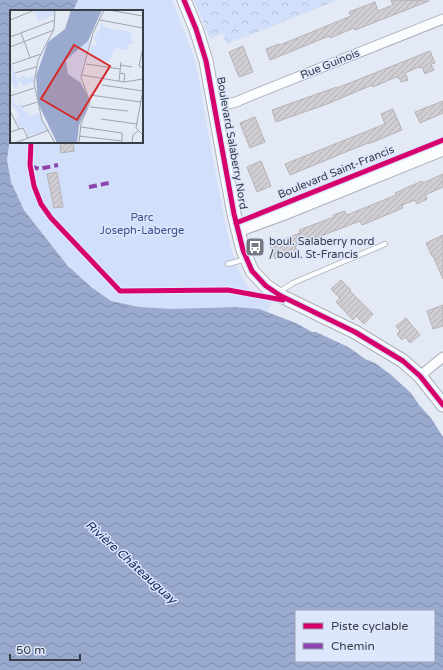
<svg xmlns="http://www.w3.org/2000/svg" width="443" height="670" font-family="'Varela Round',sans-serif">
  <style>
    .forest { fill: url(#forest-crowns) }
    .green { fill: #d2dffa }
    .water { fill: url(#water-waves); fill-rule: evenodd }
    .building { fill: url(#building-hatch); stroke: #b5b3b7 }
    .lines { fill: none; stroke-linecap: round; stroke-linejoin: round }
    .lane-casing { stroke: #abb0b9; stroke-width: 6 }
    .street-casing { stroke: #abb0b9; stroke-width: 11 }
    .secondary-casing { stroke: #abb0b9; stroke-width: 15 }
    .lane { stroke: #fbfcfe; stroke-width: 4.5 }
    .street { stroke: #fbfcfe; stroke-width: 9 }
    .secondary { stroke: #fbfcfe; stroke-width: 13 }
    .quiet { stroke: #8e44ad; stroke-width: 4; stroke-dasharray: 8 4; stroke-linecap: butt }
    .cycleway-casing { stroke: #dce6fc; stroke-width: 8 }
    .cycleway { stroke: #d6006c; stroke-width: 5 }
    .labels { text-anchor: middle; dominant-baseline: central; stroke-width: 3; stroke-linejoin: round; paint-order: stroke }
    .street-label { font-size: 11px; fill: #393d46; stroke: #dce6fc }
    .park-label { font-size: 11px; fill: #39508e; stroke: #dce6fc }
    .poi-label { font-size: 11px; fill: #393d46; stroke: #dce6fc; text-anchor: start }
    .water-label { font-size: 12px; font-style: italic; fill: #11235c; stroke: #dce6fc }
    .inset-road { fill: none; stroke: #9fa4af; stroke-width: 1 }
    .view { fill: #d62828; fill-opacity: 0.15; stroke: #d62828; stroke-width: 2 }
    .inset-edge { fill: none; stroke: #393d46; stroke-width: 2 }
  </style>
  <defs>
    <pattern id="forest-crowns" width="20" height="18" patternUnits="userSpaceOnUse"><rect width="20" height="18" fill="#d2dffa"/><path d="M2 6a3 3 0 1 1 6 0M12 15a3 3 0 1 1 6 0" fill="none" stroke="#b5c0d8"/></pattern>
    <pattern id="water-waves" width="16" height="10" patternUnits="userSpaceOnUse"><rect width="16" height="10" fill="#9aaace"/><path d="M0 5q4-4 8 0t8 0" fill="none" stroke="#7f8ca9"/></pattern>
    <pattern id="building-hatch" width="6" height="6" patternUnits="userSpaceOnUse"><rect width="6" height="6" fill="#d1ced3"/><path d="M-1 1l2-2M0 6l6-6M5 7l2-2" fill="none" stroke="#b4b2b6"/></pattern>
  </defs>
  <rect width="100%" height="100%" fill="#e3e9f5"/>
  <path class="forest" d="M194,0H338L227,44L222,33L210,39Z"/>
  <path class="green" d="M78,0H172L193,54L197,69C205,113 212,157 221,201C226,226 231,260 245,283C251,292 261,298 271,302L268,312C241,305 214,307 187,309C165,310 133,308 112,301C87,292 61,256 45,236C27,213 7,189 7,159C8,149 10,138 11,129V142H142V11H73Z"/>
  <path class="water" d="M0,0H78L73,11H11V129L7,160L11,182L24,210L68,266L91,287L111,301L139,307L172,309L235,307L259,309L296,323L312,332H316L350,348L365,359L375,363L390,374L411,393L419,405L431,418L443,437V670H0ZM296,611H434V661H296Z"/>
  <path class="building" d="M391,0L429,1L355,30L354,28L330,38L329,36L270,60L266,49L279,44L280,45L351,16L349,12L375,2L378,11L393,5Z
    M243,46L253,72L239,77L229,52Z
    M430,51L435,63L431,64L434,70L425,74L422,67L420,68L419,67L405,73L408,80L401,82L399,77L397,78L396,77L373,87L372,85L327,104L276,122L272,110L337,87V88Z
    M443,101V113L420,123L415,112Z
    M393,109L402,130L368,144V143L348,151L290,175L285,164L385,124L381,114Z
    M255,117L265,142L250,148L240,123Z
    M60,142H73L74,151L61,153Z
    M261,161L271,186L257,192L247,167Z
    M57,172L63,207L54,208L47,174Z
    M443,174V187L425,195L427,199L417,204L415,200L402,205L403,208L362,225L360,221L295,246L297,251L275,259L269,243L279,239V241L300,233L299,230L334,217L333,215L345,211L347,215L396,195L395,193L422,181L423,183Z
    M443,235V279L433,256H432L426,243Z
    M341,280L351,290L350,291L373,314L364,324L356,316L353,320L336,302L340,298L331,289Z
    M443,305V326L433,329L427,311Z
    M406,318L420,335L410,343L405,337L402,340L397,334L400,331L396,326Z"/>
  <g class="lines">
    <defs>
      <path id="lane" d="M228,264L246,259
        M279,292L293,283L385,244"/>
      <path id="street" d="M215,107L236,102L255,94L443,19
        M420,376L443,357"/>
      <path id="secondary" d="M184,0L196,29L206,61L234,214L243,250L252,271L266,286L281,296L355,332L403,361L420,376L443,405
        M238,230L282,214L443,149"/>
    </defs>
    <use href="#lane" class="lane-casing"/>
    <use href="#street" class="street-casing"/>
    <use href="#secondary" class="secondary-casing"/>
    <use href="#lane" class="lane"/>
    <use href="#street" class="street"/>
    <use href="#secondary" class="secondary"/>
    <path class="quiet" d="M31,166L39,169L58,165
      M89,187L109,183"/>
    <defs>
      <path id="cycleway" d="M184,0L196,29L206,61L234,214L243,250L252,271L266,286L281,296L355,332L403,361L420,376L443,405
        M31,142L30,165L34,186L41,204L51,218L120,291L228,290L283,300
        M236,223L443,140"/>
    </defs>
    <use href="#cycleway" class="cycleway-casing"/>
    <use href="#cycleway" class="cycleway"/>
  </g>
  <defs>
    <symbol id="bus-square" viewBox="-11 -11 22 22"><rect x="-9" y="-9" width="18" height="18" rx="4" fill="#747983" stroke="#dce6fc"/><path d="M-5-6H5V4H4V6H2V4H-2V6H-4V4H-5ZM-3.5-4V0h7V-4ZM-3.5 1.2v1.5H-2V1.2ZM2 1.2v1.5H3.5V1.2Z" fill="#fff"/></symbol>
  </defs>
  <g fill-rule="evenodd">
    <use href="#bus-square" x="244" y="236" width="22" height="22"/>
  </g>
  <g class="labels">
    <g class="street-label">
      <text transform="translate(330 64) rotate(-22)">Rue Guinois</text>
      <text transform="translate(232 143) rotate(80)">Boulevard Salaberry Nord</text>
      <text transform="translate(336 172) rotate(-22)">Boulevard Saint-Francis</text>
    </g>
    <g class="park-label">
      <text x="142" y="217">Parc<tspan x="142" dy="13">Joseph-Laberge</tspan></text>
    </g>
    <g class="poi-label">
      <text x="269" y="241">boul. Salaberry nord<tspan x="269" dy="13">/ boul. St-Francis</tspan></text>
    </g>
    <g class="water-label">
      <text transform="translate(131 562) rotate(42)">Rivière Châteauguay</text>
    </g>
  </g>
  <g transform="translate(10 10)">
    <rect width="133" height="133" fill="#e3e9f5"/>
    <path d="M15,65L17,68L24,66V72L12,76L11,73H7L6,69ZM3,85L4,93L10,97L9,89L14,102L17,101L20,106L11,110L8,102L2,96Z" fill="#d2dffa"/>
    <path d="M89,13L97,18L122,22L120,27L125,28L120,29L124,34H117L118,40L105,38L99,52L79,48L81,35L84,37L87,32L82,27L89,25L84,22L90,21L91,17ZM0,51L8,71V77L5,78L0,69L2,63Z" fill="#d2dffa"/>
    <path d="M41,0L44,1V5L28,11L24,1ZM80,30L71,66V73L58,64L56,51L60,44ZM29,103L37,120L18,126L15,118L9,117L6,108L10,107L11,110Z" fill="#d2dffa"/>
    <path d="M61,0H92L78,31L56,50L58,64L71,73L79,89L77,99L69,115L67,133H47L28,93L26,66L38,32L55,19Z" fill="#9aaace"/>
    <path class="inset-road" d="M45,0L44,19L28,50L24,73L32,110L45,133M98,0L133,6M0,10L25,0M90,10L133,18M11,23L20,47M0,27L45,10M0,37L44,20M133,38L129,56L133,58M2,54L31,44M76,54L110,59M110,55L122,57M5,63L26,57M110,63L115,64L114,72M72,65L114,72L133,69M109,71L111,52M92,75L133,81M133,80L126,118L133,125M80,85L131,92M0,86L24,78M12,97L27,92M80,97L118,101M0,101L9,119M91,109L127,114M0,122L13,118L18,128M69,126L112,131V123L71,117M5,133L39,120M69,133L71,114L80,92L71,67L83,23L94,0M122,133L123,125L128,121"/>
    <path class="view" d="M64,35L100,56L67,110L31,89Z"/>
    <rect width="133" height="133" class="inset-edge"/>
  </g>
  <rect x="295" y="610" width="140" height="52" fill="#dce6fc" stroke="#9ba2b3"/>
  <rect x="303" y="623" width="20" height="6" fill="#d6006c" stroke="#9ba2b3"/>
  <text x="331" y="630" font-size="12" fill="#393d46">Piste cyclable</text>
  <rect x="303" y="643" width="20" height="6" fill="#8e44ad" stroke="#9ba2b3"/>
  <text x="331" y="650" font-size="12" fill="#393d46">Chemin</text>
  <path d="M10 654v6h70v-6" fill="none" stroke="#393d46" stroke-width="2"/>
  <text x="16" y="654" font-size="12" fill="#393d46" stroke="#dce6fc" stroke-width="3" paint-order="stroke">50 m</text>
</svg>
